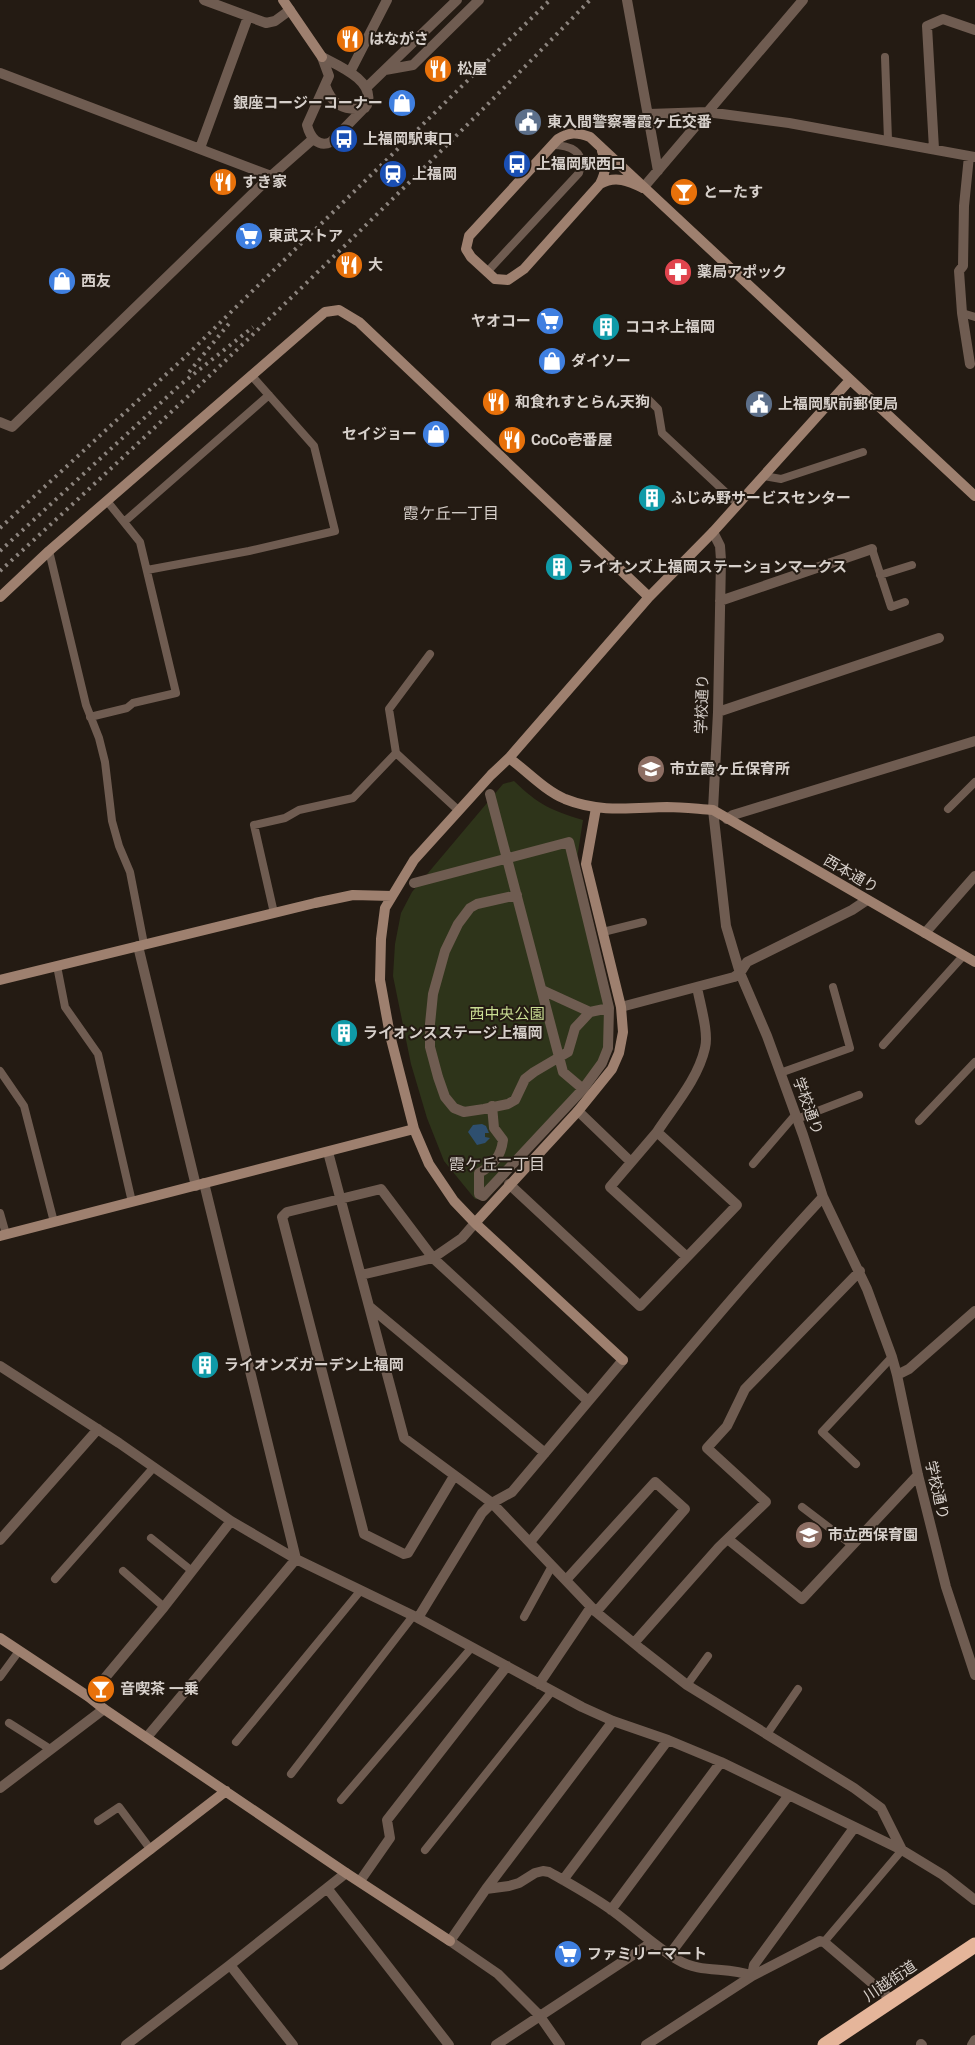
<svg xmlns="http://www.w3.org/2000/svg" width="975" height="2045" font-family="Roboto,'Noto Sans JP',sans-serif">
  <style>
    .green { fill: #2e341a }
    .water { fill: #2e4f6f }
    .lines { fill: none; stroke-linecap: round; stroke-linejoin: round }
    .lane { stroke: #6f5c51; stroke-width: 8 }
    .street { stroke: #6f5c51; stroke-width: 10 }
    .secondary { stroke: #9e806f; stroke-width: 10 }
    .highway { stroke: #e5b59a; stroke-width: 15 }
    .rail { stroke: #8c847e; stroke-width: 4; stroke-dasharray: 2.5 5; stroke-linecap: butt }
    .labels { text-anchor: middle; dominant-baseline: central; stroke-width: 4; stroke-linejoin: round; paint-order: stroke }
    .poi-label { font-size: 15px; font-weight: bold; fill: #d7d0cb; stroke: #241b13; text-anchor: start }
    .street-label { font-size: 15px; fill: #d7d0cb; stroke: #241b13 }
    .park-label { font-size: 15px; fill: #c9dc93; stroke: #241b13 }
    .neighbourhood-label { font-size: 16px; fill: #d7d0cb; stroke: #241b13 }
  </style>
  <rect width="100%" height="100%" fill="#241b13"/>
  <path class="green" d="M514,781C539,805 550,810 583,820L576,865L613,1036L590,1087L486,1200L475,1199L444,1161L427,1118L411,1064L393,976L395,944L401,913L412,892L503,784Z"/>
  <path class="water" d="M482,1124L486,1126L489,1133H485V1137L490,1138L485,1143L477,1145L468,1132L473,1125Z"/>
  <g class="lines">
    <path class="lane" d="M885,57L888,140
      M487,272L579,173C587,151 569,145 552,145
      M962,313L975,317
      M648,399L658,409L662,433L738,504
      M764,476L781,479L863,452
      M124,522L269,395
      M872,549L891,607L905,602
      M49,551L86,705L99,738L105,762L112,821L119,846L130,872L144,944
      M147,570L249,551L335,531L314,446L251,375
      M880,575L912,565
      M90,717L127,708L133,703L176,693L140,542L107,501
      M396,753L458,810
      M948,809L975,782
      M274,913L254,825L285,818L299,810L353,798L396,753L389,709L430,654
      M603,932L643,922
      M57,966L65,1007L98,1054L132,1202
      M883,1045L964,955
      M0,1071L24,1106L54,1222
      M780,1073L850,1048L833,987
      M797,1119L859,1095
      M919,1121L975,1062
      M753,1164L796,1114
      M0,1213L6,1234
      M856,1464L822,1432L892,1357
      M802,1507L852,1545
      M151,1538L192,1571
      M123,1571L164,1607
      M55,1579L154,1467
      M524,1617L552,1566
      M0,1677L19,1651
      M687,1685L708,1656
      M9,1723L50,1749
      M767,1734L798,1689
      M236,1742L361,1590
      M291,1774L413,1616
      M341,1800L472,1647
      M98,1821L119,1807L151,1850
      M425,1850L552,1691
      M824,1942L902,1850"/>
    <path class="street" d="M204,0L266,23L275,21L290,10
      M627,0L658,171
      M322,57C339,66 376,81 367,105L331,142C318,148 310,137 307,125L329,76Z
      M385,70L413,65L479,0
      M350,72L387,0
      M0,73L271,176
      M325,85C332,105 343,111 365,108
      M366,88L457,0
      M649,114L707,112L789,123L975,157
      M200,148L248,17
      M934,149L927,26L943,19L975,30
      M969,156L964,206L963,266L959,271L962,313L970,364
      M643,188L803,0
      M0,422L12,427L271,176L313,139
      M713,532L720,546L721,560L718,712L713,810L726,926L740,973L767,1036L803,1135L823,1197L867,1289L892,1357L897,1375L918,1475L946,1587L975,1675
      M720,601L872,549
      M718,712L939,638
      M490,794L563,1072L583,1089
      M727,819L733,815L975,741
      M414,883L569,842L609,1008L608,1048L602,1063L583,1089L483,1196L479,1194V1173C493,1165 501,1157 503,1140L494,1128L492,1106
      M517,895L477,904L470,908L458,924L445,951L433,994L430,1024V1047L438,1077L445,1097L454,1108L464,1112L484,1109L508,1104L515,1100L525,1079L534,1072L568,1052L575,1028L590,1012
      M925,933L975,876
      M138,946L196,1186
      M542,990L590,1012L609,1008
      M621,1007L734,977L740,973L747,962L852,910L867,900
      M578,1111L631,1162
      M657,1132L610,1187L687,1257
      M328,1152L404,1438L492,1503L596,1612L641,1649L687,1685L854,1788L881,1808L902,1850
      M204,1183L296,1559
      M509,1184L640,1306L737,1205L657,1132C674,1106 698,1079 705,1048C709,1033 700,1004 697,987
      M361,1275L433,1258L462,1238L475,1223
      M370,1307L545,1453
      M0,1366L119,1443L231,1521L296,1559L418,1618L582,1707L613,1721L668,1740L721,1762L902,1850L943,1875L975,1900
      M897,1375L909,1369L975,1311
      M454,1476L408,1553L404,1554L364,1534L282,1217L287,1212L381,1189L433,1258L587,1400
      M0,1540L98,1429
      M729,1540L802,1599L918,1475
      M530,1542C626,1425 720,1308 823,1197
      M566,1580L655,1482L685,1509L596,1612
      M418,1618L482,1513L492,1503L512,1492L623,1360
      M634,1643L719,1547L766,1502L707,1448L727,1426L745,1389L860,1271
      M539,1684L591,1607
      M89,1697L164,1607L231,1521
      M147,1737L296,1559
      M0,1788L104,1709
      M563,1880L668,1740
      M360,1881L390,1838L387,1820L507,1666
      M327,1888L449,2045
      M486,1889L613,1721
      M611,1910L721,1762
      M670,1954L789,1795
      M230,1965L293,2045
      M921,2044L922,2045
      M126,2045L230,1965L346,1873
      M496,2045L651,1943
      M560,2045L539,2015L498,1974L450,1941L486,1889L509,1886L519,1883L535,1873L543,1871L549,1872C572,1885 596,1898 617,1914C638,1930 656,1947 678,1960C701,1974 728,1966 752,1976L820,1941L824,1942L893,2001
      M646,2045L752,1976L754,1965L854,1828
      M972,2045L975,2040"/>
    <path class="secondary" d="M283,0L322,57
      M600,184C606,172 607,163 602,151
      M643,188C629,181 615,175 600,184L524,269L508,280L495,279L471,257L466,249L469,236L558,139C569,132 577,132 590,137L975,496
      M0,597L49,551L312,323L325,312L339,310L359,322L649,597L509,758L491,775L414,860L385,908L381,939L380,980L390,1035L414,1129L429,1164L454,1201L475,1223L623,1360
      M649,597L713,532L849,381
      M509,758C527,771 544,790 565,799C600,813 630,808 667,807C682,807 698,809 713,810L975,962
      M0,980L315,903L353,895L392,896
      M475,1223L578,1111L612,1069L619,1053L623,1032L621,1007L586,864L596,808
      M0,1236L414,1129
      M0,1638L89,1697L104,1709L346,1873L450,1941
      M0,1965L226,1791"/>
    <path class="highway" d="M825,2045L975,1945"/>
    <path class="rail" d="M189,372L232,320
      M0,528L185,357L550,0
      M0,551L180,385L253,327
      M0,571C202,386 399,197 590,0"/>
  </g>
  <defs>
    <symbol id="restaurant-disc" viewBox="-11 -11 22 22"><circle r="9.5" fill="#e8710a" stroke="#241b13"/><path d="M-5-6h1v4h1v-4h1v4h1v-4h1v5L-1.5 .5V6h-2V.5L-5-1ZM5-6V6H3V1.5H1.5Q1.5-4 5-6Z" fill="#fff"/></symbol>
    <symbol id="shop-disc" viewBox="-11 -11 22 22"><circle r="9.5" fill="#3f7fe0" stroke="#241b13"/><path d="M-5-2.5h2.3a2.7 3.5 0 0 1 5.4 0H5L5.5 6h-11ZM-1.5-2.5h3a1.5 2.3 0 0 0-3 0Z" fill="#fff"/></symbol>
    <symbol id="civic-disc" viewBox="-11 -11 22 22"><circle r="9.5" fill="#5c6f8a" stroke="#241b13"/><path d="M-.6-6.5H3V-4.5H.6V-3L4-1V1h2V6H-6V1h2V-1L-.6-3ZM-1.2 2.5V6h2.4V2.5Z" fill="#fff"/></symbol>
    <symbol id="bus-disc" viewBox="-11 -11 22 22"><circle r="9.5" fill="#1a4fb4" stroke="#241b13"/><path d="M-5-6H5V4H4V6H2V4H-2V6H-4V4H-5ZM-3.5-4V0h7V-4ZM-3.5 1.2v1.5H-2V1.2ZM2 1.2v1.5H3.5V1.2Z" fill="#fff"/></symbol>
    <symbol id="station-disc" viewBox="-11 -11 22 22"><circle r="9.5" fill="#1a4fb4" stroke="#241b13"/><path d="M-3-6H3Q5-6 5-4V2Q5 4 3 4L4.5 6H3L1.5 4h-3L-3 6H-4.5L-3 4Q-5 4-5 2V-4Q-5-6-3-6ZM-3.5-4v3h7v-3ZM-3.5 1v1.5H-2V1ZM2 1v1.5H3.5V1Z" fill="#fff"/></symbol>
    <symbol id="bar-disc" viewBox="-11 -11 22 22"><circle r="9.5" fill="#e8710a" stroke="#241b13"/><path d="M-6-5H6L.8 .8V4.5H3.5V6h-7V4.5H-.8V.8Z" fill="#fff"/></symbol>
    <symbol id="supermarket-disc" viewBox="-11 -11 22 22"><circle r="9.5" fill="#3f7fe0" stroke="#241b13"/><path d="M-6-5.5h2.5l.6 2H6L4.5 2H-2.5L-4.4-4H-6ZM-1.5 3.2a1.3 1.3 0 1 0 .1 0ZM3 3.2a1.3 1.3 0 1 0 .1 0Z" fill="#fff"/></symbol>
    <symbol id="pharmacy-disc" viewBox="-11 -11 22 22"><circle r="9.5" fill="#e0444e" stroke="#241b13"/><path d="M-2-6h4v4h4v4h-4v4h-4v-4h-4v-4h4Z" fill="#fff"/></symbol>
    <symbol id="building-disc" viewBox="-11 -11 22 22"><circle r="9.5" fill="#0f9aa8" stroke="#241b13"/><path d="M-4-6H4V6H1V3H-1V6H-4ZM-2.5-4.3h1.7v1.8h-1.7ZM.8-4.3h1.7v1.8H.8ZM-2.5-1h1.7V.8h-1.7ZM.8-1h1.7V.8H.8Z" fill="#fff"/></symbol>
    <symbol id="school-disc" viewBox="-11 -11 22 22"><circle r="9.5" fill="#8d6e63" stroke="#241b13"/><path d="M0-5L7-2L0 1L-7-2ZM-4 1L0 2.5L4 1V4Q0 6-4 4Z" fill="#fff"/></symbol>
  </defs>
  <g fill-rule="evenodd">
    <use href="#restaurant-disc" x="334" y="23" width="32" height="32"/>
    <use href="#restaurant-disc" x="422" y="53" width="32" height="32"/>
    <use href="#shop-disc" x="386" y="87" width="32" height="32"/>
    <use href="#civic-disc" x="512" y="106" width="32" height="32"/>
    <use href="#bus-disc" x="328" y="123" width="32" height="32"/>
    <use href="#bus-disc" x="501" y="148" width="32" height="32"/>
    <use href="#station-disc" x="377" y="158" width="32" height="32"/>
    <use href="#restaurant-disc" x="207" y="166" width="32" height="32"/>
    <use href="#bar-disc" x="668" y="176" width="32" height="32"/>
    <use href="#supermarket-disc" x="233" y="220" width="32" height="32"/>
    <use href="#restaurant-disc" x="333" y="249" width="32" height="32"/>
    <use href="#pharmacy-disc" x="662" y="256" width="32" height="32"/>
    <use href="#shop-disc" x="46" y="265" width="32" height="32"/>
    <use href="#supermarket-disc" x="534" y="305" width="32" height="32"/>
    <use href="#building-disc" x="590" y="311" width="32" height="32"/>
    <use href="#shop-disc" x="536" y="345" width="32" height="32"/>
    <use href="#restaurant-disc" x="480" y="386" width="32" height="32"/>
    <use href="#civic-disc" x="743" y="388" width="32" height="32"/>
    <use href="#shop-disc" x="420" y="418" width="32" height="32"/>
    <use href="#restaurant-disc" x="496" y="424" width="32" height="32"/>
    <use href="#building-disc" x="636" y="482" width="32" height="32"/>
    <use href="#building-disc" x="543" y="551" width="32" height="32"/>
    <use href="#school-disc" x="635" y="753" width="32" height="32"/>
    <use href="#building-disc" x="328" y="1017" width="32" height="32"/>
    <use href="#building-disc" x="189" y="1349" width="32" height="32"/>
    <use href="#school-disc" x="793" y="1519" width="32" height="32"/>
    <use href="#bar-disc" x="85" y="1673" width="32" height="32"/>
    <use href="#supermarket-disc" x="552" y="1938" width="32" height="32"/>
  </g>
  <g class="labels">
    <g class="poi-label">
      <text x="369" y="39">はながさ</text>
      <text x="457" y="69">松屋</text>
      <text x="383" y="103" text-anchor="end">銀座コージーコーナー</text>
      <text x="547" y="122">東入間警察署霞ヶ丘交番</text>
      <text x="363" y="139">上福岡駅東口</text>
      <text x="536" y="164">上福岡駅西口</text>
      <text x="412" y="174">上福岡</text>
      <text x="242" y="182">すき家</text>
      <text x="703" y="192">とーたす</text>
      <text x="268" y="236">東武ストア</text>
      <text x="368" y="265">大</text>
      <text x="697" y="272">薬局アポック</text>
      <text x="81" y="281">西友</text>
      <text x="531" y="321" text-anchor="end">ヤオコー</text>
      <text x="625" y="327">ココネ上福岡</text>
      <text x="571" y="361">ダイソー</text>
      <text x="515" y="402">和食れすとらん天狗</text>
      <text x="778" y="404">上福岡駅前郵便局</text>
      <text x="417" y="434" text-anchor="end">セイジョー</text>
      <text x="531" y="440">CoCo壱番屋</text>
      <text x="671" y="498">ふじみ野サービスセンター</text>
      <text x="578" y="567">ライオンズ上福岡ステーションマークス</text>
      <text x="670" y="769">市立霞ヶ丘保育所</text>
      <text x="363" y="1033">ライオンスステージ上福岡</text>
      <text x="224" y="1365">ライオンズガーデン上福岡</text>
      <text x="828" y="1535">市立西保育園</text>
      <text x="120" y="1689">音喫茶 一乗</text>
      <text x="587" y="1954">ファミリーマート</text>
    </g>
    <g class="street-label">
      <text transform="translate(702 704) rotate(-88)">学校通り</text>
      <text transform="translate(851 874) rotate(30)">西本通り</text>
      <text transform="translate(808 1106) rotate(70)">学校通り</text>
      <text transform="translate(937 1490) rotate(77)">学校通り</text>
      <text transform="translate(890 1981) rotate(-34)">川越街道</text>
    </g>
    <g class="park-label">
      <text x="507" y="1014">西中央公園</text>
    </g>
    <g class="neighbourhood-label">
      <text x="451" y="513">霞ケ丘一丁目</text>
      <text x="497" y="1164">霞ケ丘二丁目</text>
    </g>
  </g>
</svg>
